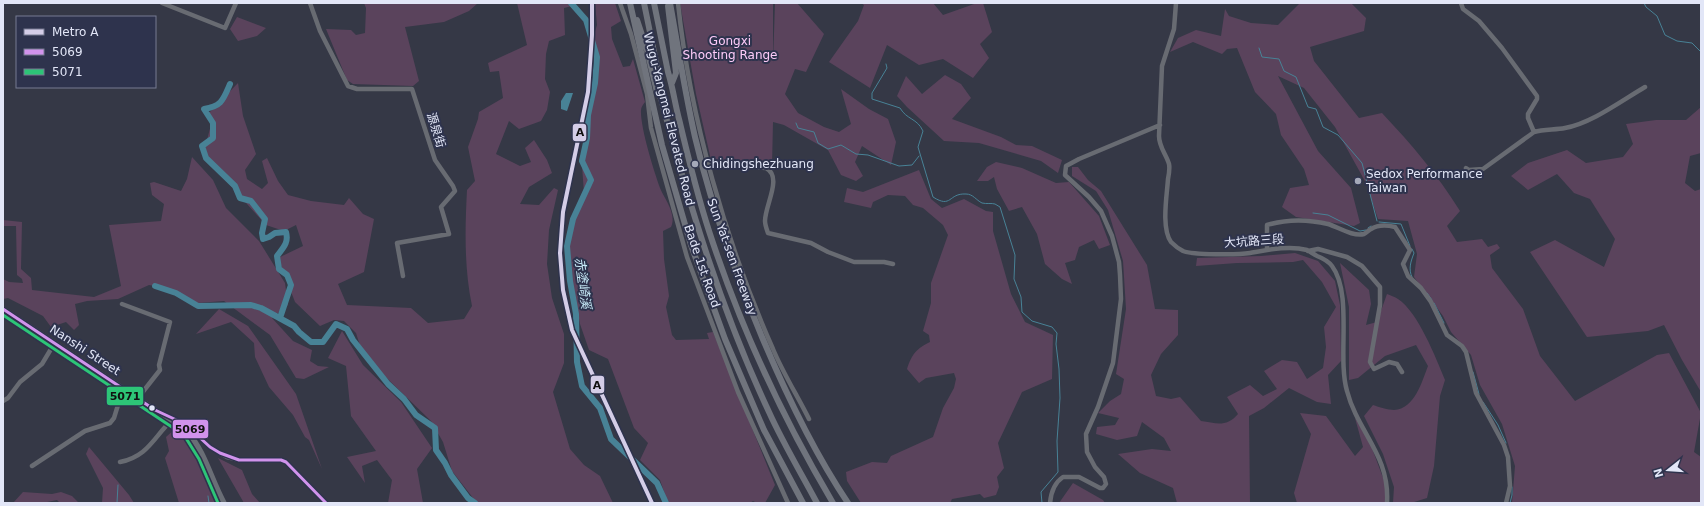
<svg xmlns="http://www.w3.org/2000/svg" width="1704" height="506" font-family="'DejaVu Sans','Noto Sans TC',sans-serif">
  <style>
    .green { fill: #5a435c }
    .water { fill: #488296 }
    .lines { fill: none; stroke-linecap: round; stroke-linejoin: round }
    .stream { stroke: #488296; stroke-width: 1 }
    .river { stroke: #488296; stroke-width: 6 }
    .minor { stroke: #686b72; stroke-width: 4.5 }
    .major { stroke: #6a6e76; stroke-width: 5.5 }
    .highway { stroke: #70747d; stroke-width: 6 }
    .bus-1-casing { stroke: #2e334d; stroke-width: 6 }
    .bus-2-casing { stroke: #2e334d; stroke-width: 6 }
    .bus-1 { stroke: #d193ec; stroke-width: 3 }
    .bus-2 { stroke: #2dc577; stroke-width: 3 }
    .metro-1-casing { stroke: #2e334d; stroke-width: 7 }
    .metro-1 { stroke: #d4cde7; stroke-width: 4 }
    .poi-dot { fill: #a5a9b9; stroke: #2e334d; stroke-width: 1.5 }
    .bus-dot { fill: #e2e6f7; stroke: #2e334d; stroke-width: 1.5 }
    .labels { text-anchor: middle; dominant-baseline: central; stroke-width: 4; stroke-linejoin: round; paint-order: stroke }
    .park-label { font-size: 12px; fill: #fdcbf9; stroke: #2e334d }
    .street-label { font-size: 12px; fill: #e2e6f7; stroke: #2e334d }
    .poi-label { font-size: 12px; fill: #e2e6f7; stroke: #2e334d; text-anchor: start }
    .water-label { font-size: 13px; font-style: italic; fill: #c6e9f6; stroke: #2e334d }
    .line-badge { stroke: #2e334d; stroke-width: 1.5 }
    .pale-badge-label { font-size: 11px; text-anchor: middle; font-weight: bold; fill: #111 }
  </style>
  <rect width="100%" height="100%" fill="#353846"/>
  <path class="green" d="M364,3H478L469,11L444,22L405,27L419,81L413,86L353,84L347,80L326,29L351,30L356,35L365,33L366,8Z
    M517,3H576V5L564,8L565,35L549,41L546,54L545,79L550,92L547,110L541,121L519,129L509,121L496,154L520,166L531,162L525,148L534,140L547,160L552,173L529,187L520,204L539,205L554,188L558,190L549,230L547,264L552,298L564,334V363L553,392L570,449L584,465L600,476L613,503H477L452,471L443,442L431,421L363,355L356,333L344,321L334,320L320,326L295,302L278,258L303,246L296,225L284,231L266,225L210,163L205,147L211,125L207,115L238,83L243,116L256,154L245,170L247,179L262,189L268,183L262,161L267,158L278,181L288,195L311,201L344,205L349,198L363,214L374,219L364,272L338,284L347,305L411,308L428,323L464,319L472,306C464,267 465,229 467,190L475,181L468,147L478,119L479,112L503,98L499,71L490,72L488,63L527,45Z
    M595,3H615L621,21L611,27L612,39L623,67L630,66L633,59L645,102C643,105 641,107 641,110C640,127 654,171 660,188C665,200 677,214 671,227L663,231L664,259L669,296L666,307L672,335L676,340L709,339L707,333L713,332L775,485L765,503H757L753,501L750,503H668L660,480L640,460L648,443L634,428L608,359L589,350L580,324L571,278L569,235L584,193L582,166L589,118L590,87L599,59L592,41L597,25Z
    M680,3H773V63L775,3H797L824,34L806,72L795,69L785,94L798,113L824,127L839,132L851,124L841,89L869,109L888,119L896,142L891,165L862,146L855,162L863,176L856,181L841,175L828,150L784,125L773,122L772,166L711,160L696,94Z
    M861,3H933L943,15L977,3H983L992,32L980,44L989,58L973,78L943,59L919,65L887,45L870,88L829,62L858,21L864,5Z
    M1300,3H1351L1366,18L1364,31L1310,47L1314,61L1359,118L1382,113C1412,145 1437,174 1460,211L1447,226L1457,242L1482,239L1488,247L1497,244L1500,248L1490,255L1492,268L1523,309L1540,356L1575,401L1657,355L1669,353L1701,413L1694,452L1701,457V503H1512L1515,466L1502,424L1480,385L1471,355L1451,332L1443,316L1414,277L1417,254L1408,221L1378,219L1366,183L1335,127L1304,88L1278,76L1318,151L1351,188L1360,223L1354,226L1296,217L1282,207L1290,188L1309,185L1304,169L1281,135L1276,114L1255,92L1237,48L1227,49L1222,54L1193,42L1170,52L1178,38L1196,30L1221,36L1225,9L1229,16L1251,23L1278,25Z
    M237,17L266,28L257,36L238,41L230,29Z
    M945,75L961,84L971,98L952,119L1001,137L1016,145L1032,146L1062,160L1058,173L1041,161L979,143L944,141L907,107L897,96L906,76L922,94Z
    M1701,107V153L1690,156L1685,183L1695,191L1701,189V392L1682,360L1664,325L1648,331L1587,337L1530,252L1555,240L1604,267L1615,239L1590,199L1574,193L1557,174L1528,190L1511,176L1528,163L1567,150L1586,163L1623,157L1633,144L1626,124L1656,120H1686Z
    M192,157L213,180L226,208L259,241L285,283L288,305L272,318L293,341L312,350L310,361L318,366L329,367L304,379L296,378L270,335L224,301L198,303L167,288L149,285L118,299L87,301L75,304L79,325L74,330L66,322L51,327L43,316L8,298L3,299V279L9,282L23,283L22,279L17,275L16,226H3V220L22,222L21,269L31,278L32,290L94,297L121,286L109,225L161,221L164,204L152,195L150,183L154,182L181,191L187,179Z
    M996,162L1022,168L1056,183L1069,182L1099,216L1110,245L1099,249L1094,240L1079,247L1075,260L1065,263L1072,284L1062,279L1045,264L1037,234L1022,207L1009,211L997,189L994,177L988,181H977L987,167Z
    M1072,167H1078L1088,180L1101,191L1147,265L1155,309L1178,310V335L1161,354L1151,375L1156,396L1171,399L1180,397L1201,421C1216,423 1226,428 1238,414L1227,397L1250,385L1263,396L1277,389L1264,371L1282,360L1297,362L1307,379L1323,368L1326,347L1324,327L1336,307L1322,282L1303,260L1293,262L1237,263L1196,266L1197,258L1261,256L1295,253L1318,261L1335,281L1340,305L1341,361L1328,375L1331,404L1317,402L1289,388L1264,408L1249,416L1250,503H1177L1173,488L1140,473L1118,454L1152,449L1171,451L1164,438L1142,422L1137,436L1117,440L1096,434L1097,427L1115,425L1119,418L1098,413L1110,401L1121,394L1124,379L1116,374L1126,309L1123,261L1108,210L1096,191L1072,176Z
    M919,170L931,199L942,208L964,199L986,211L993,212V231L1011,294L1025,322L1053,335L1052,379L1022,392L998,443L1004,468L997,477L999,487L996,495L984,498L980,494L952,499L950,503H861L847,481L846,472L872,462L887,463L891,456L933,437L943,408L954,388L956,379L954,373L926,378L919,383L907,369C912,354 916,349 930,342L929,335L923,331L931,303V283L948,235L943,225L923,208L913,205L905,196L888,195L873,202L871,208L844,202L847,188L863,192Z
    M1340,263L1369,290L1371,304L1366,325L1377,322L1387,294C1390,295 1395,297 1398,299C1418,312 1436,358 1445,380L1440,396L1434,466L1427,498L1411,503H1393L1394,487L1383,454L1364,416L1373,405C1379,407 1388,410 1394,410C1415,409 1422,381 1428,366L1416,345L1385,356L1358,378L1349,380V307Z
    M219,309L248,326L296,394L322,469L309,440L305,437L293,415L269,387L255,357L254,343L231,322L196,334Z
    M342,331L363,365L401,402L432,448L417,469L423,503H388L392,480L377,460L362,466L365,483L347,457L376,451L351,416L346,366L328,358Z
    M1300,413L1326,416L1355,456L1363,447L1355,418L1370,443L1385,483V503H1297L1294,493L1311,434Z
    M175,429L194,442L220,503H179L165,458L169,451L166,437Z
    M89,447L129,495L134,503H102L103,488L86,454Z
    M218,458L242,470L252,494L260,503H244Z
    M1073,483L1103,500L1105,503H1059Z
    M23,492L52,494L61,492L72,496L79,503H60L57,500L42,503H13Z"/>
  <path class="water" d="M566,93H573L567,111L561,109V101Z"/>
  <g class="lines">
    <path class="stream" d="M1644,3L1646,7L1657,16L1665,35L1677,41L1692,43L1701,52
      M1259,48L1262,57L1279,59L1284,71L1296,77L1308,107L1316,109L1323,127L1338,135L1362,163L1377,221
      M886,64L887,68L872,93V99L900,108C907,120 917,118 923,131L918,147L933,197C952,209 948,193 966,194C973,194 976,200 982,203C986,204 992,203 995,204L1000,207L1015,255L1014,279L1021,297L1022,312L1032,321L1052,327L1057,333L1056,344L1059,369L1060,398L1057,441L1058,472L1041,492L1042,503
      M796,123L798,128L814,132L818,143L828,149L841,145L856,154L868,155L899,166L912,165L919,156
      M1313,213L1328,215L1360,231L1366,230
      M1379,222L1401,224L1410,246
      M1368,228L1371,226
      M1412,277C1408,269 1411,261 1414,253L1412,249
      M1427,293L1432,300
      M1434,303L1444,323
      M1473,372L1479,394
      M1483,402L1498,425L1506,443
      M208,496L209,503
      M117,503L118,485
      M1510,503L1512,495V487"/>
    <path class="river" d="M571,3L586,20L597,57L595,83L588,115L587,138L582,161L591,180L573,219L567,246L570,281L576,314L577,362L582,386L600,408L611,439L657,483L666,503
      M230,84C223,100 222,106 204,109L213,123V138L202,146L206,158L235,186L240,198L251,201L265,219L262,233L263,239L269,237L275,233L286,232C289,243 283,248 277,256L279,269L287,275L291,285L280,318
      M155,286L176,293L198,306L251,305L261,308L294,326L299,332L311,342H323L336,324L347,329L353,340L388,384L404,399L416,415L435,428L436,450L445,463L451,475L468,498L475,503"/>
    <path class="minor" d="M162,3L225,28L236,3
      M310,3L320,31L348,86L357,89H412L435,160L453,186L455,191L441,207L449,234L397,243L403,276
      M620,3L631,34L647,94L651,128L687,257L738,392L788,503
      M678,3C690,118 726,243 773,349C783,373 797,395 809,419
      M1176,3L1174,29L1162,66L1159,136C1159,147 1166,154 1169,164C1170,169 1169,174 1168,179C1167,195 1161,228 1171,242C1174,245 1179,249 1183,251C1193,255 1238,255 1250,253C1267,250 1289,245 1307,250C1310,252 1314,254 1317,256C1322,258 1329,262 1332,266C1353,294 1337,357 1347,391C1358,433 1390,455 1387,503
      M1461,3L1463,9L1479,21L1502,48L1537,96V99L1528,114V118L1534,132L1530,135L1483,169L1469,170L1466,168
      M1534,132C1544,129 1555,130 1565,128C1592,123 1621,101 1645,87
      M708,163L766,168C783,177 765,205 765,221C765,225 767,230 768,233L811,243L828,252L854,262H884L893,264
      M1267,250V225C1287,219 1307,219 1328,224C1338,227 1353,237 1364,234C1366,233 1369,230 1371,229C1379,224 1387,225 1395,227L1410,250L1403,264L1408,276L1421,288L1431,302L1447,335L1462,346L1466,352L1476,393L1504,445L1508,457L1510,486L1506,503
      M1308,251L1318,249L1347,257L1362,266L1380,287V305L1370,362L1374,369L1389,362L1397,364L1402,372
      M122,304L170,322L159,365L160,370L138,398
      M3,401L8,398L20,382L42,364L54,344
      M168,416L185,424L210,447L227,457L239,460H281L286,462L326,503
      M120,462C149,456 154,436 173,419
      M32,466L85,431L110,423L114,418L118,405L127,391
      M1050,503C1051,492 1054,483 1063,477H1079L1100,488H1103L1106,484L1104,477L1095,467L1087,452L1086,434L1098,407L1113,363L1121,299L1120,275L1119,262L1112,236L1101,211L1089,197L1065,175L1066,166L1079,159L1160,125"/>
    <path class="major" d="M3,309L187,431C205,452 211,479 224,503"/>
    <path class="highway" d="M630,3L662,145L691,245L725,339L764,430L803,503
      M644,3L662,91L661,98C689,205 722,312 769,412C783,443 801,473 817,503
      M654,3L668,72C673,88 675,104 679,119C688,157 697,194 709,231C740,326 782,417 833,503
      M670,3C678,47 685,93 695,137C711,205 735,272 762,337C786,394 813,451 848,503
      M668,6L676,73L672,83
      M637,20L647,50L657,92L661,98"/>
    <defs>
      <path id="bus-1" d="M3,309L155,410L185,424L210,447L220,453L239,460H281L286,462L326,503"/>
      <path id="bus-2" d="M3,315L184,435L199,459L218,503"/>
    </defs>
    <use href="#bus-1" class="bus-1-casing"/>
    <use href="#bus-2" class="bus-2-casing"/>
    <use href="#bus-1" class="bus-1"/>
    <use href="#bus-2" class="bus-2"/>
    <defs>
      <path id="metro-1" d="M592,3V35L588,92L563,212L560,253L563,290L572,330L652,503"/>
    </defs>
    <use href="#metro-1" class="metro-1-casing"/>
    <use href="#metro-1" class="metro-1"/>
  </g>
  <g class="poi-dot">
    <circle cx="695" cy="164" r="4"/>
    <circle cx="1358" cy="181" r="4"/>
  </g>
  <circle class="bus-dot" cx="152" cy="408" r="3.5"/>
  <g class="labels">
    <g class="park-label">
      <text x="730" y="41">Gongxi<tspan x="730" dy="14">Shooting Range</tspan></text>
    </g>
    <g class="street-label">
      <text transform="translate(669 119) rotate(76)">Wugu-Yangmei Elevated Road</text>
      <text transform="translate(436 130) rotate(73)">源泉街</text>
      <text transform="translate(1254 241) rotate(-4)">大坑路三段</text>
      <text transform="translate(732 257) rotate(70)">Sun Yat-sen Freeway</text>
      <text transform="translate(702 266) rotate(71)">Bade 1st Road</text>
      <text transform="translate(85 350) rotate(33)">Nanshi Street</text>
    </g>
    <g class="poi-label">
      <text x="703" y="164">Chidingshezhuang</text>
      <text x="1366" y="174">Sedox Performance<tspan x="1366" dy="14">Taiwan</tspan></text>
    </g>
    <g class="water-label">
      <text transform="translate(583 283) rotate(82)">赤塗崎溪</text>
    </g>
  </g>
  <g class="line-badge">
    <rect x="572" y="123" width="15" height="19" rx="4" fill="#d4cde7"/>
    <rect x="590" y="375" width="15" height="19" rx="4" fill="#d4cde7"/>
    <rect x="106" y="386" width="38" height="20" rx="4" fill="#2dc577"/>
    <rect x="172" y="419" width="37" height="20" rx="4" fill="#d193ec"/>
  </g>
  <g class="pale-badge-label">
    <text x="580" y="136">A</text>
    <text x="597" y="389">A</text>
    <text x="125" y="400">5071</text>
    <text x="190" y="433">5069</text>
  </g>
  <rect width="1704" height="506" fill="none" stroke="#e2e6f7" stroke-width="8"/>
  <rect x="16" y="16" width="140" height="72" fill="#2e334d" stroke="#767b91"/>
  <rect x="24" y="29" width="20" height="6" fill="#d4cde7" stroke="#767b91"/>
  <text x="52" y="36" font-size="12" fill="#e2e6f7">Metro A</text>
  <rect x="24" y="49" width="20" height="6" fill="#d193ec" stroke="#767b91"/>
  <text x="52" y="56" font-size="12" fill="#e2e6f7">5069</text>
  <rect x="24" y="69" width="20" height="6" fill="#2dc577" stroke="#767b91"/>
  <text x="52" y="76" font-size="12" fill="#e2e6f7">5071</text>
  <g transform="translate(1668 470) rotate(253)" stroke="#2e334d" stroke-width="3" paint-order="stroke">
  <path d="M0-3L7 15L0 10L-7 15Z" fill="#e2e6f7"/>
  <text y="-6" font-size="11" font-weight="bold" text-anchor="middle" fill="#e2e6f7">N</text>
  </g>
</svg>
